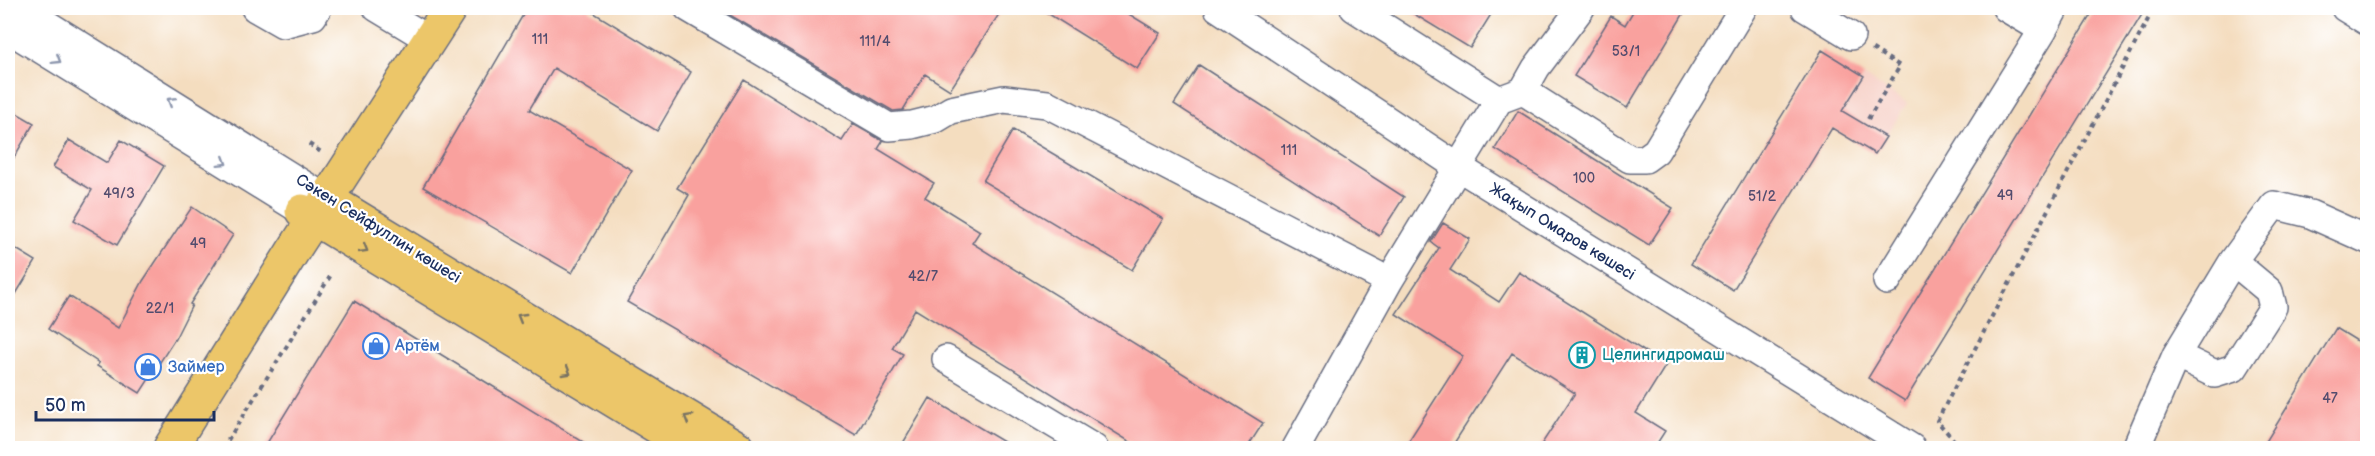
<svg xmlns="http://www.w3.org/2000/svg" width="2375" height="456" font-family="'Balsamiq Sans',sans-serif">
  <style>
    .built { fill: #f7d1c8 }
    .building { fill: #f9a19e }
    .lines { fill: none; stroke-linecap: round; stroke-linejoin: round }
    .minor-casing { stroke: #676c80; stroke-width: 30 }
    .major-casing { stroke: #676c80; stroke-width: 36 }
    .path { stroke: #676c80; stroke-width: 4; stroke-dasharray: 4.5 4.5; stroke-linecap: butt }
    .minor { stroke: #fff; stroke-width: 27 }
    .major { stroke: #ecc669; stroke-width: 33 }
    .oneway { stroke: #8d97ae }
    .oneway2 { stroke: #797363 }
    .labels { text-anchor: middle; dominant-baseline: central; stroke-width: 4.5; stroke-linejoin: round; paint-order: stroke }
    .number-label { font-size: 14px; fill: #524c6e }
    .street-label { font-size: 16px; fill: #1b2f5e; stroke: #fff }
    .shop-label { font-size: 16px; fill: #366cbe; stroke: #fff; text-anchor: start }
    .culture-label { font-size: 16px; fill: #0d838f; stroke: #fff; text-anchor: start }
  </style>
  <rect width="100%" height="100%" fill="#fff"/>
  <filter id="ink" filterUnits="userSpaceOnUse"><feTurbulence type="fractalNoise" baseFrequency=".0167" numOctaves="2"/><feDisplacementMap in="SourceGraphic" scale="12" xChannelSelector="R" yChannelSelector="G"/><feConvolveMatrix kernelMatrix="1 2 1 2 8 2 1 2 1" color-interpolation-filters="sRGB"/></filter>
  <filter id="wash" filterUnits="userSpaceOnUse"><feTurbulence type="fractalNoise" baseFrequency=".008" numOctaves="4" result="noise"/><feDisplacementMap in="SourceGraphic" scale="24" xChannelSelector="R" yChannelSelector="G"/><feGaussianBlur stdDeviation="1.35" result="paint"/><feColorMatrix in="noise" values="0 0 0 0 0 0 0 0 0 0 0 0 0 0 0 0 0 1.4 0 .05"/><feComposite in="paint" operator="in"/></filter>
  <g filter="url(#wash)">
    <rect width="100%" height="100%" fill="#f4ddbf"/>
    <path class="built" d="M1864,76L1907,103L1875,154L1832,128Z"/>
    <g id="blocks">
      <path class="building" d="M527,8H586L691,72L657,131L554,68L529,110L632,170L572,273L423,187Z
        M718,8H1003L950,90L925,74L903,110L893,111Z
        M1039,8H1119L1160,33L1137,69Z
        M1404,8H1495L1470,48Z
        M1635,8H1687L1627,108L1574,76L1611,16L1625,25Z
        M2095,8H2146L1905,401L1868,378Z
        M1822,50L1864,76L1842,111L1886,137L1875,154L1832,128L1733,290L1691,264Z
        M1199,65L1404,197L1379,236L1174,104Z
        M744,80L842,141L853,124L883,141L878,149L934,183L925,197L980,231L972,243L1263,423L1247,448H1140L915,309L892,348L903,354L856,435L627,302L689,195L677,188Z
        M8,108L34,123L8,168Z
        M1518,111L1673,208L1649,245L1495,149Z
        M1013,130L1163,219L1132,270L983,181Z
        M69,140L107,163L121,140L164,166L117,245L74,220L92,190L53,167Z
        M192,207L233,235L190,304L192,305L175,339L140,393L97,366L99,363L48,329L69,296L118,328L143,281Z
        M1443,223L1470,239L1450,270L1499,302L1519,272L1666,365L1636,413L1665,431L1654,448H1539L1575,393L1512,353L1451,448H1404L1463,356L1396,314L1439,248L1431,242Z
        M8,244L36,261L8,307Z
        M354,301L593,448H264Z
        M2336,328L2367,347V448H2262Z
        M930,398L1014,448H900Z"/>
    </g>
  </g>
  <g filter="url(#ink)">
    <use href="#blocks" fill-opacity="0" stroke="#676c80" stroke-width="1.5"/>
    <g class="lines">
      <defs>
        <path id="minor" d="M21,8L327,199
          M255,8L283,24L313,16L318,8
          M377,8L430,40
          M688,8L889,127L912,125L936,119L951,110L1004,99L1047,104L1389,281
          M1218,8L1458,167L1912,448
          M1354,8L1499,100
          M1805,8L1851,36
          M2006,8L2043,30L2055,8
          M2345,8L2368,22
          M8,29L302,211
          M1523,91L1630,159H1645L1656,151L1743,8
          M1887,281L2043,30
          M2176,355L2215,374L2234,368L2273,307L2269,291L2233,261
          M946,359L1094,448
          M1296,448L1389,281L1499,100L1523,91L1536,68L1581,8
          M2136,448L2176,355L2233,261L2274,205L2310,214L2368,240"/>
        <path id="major" d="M327,199L738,448
          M302,211L692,448
          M170,448L293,251L450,8"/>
      </defs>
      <use href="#minor" class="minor-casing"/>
      <use href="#major" class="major-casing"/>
      <path class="path" d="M1868,119L1900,66L1871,48
        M309,144L321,152
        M223,448L331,275
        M1961,448L1937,421L2154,8"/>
      <use href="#minor" class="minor"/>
      <use href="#major" class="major"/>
    </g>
    <defs><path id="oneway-chevron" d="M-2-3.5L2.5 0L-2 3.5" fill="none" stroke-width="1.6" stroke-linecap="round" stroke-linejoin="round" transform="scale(1.5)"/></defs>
    <g class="oneway">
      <use href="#oneway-chevron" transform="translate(57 60) rotate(32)"/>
      <use href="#oneway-chevron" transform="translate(171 101) rotate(-148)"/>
      <use href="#oneway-chevron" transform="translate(223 162) rotate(32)"/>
    </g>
    <g class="oneway2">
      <use href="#oneway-chevron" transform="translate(364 249) rotate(31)"/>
      <use href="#oneway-chevron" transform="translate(521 317) rotate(-149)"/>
      <use href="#oneway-chevron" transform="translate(567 372) rotate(31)"/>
      <use href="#oneway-chevron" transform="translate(688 418) rotate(-149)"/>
    </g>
  </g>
  <defs>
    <symbol id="shop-ring" viewBox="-11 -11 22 22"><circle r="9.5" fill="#fff" stroke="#3f7fe0" stroke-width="1.5"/><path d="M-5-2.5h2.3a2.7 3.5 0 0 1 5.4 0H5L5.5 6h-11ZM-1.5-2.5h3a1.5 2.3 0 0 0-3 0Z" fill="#3f7fe0"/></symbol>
    <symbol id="building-ring" viewBox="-11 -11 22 22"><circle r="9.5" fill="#fff" stroke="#0f9aa8" stroke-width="1.5"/><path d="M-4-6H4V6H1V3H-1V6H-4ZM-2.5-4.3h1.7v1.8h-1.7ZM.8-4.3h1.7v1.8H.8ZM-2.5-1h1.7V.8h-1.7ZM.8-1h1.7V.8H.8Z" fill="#0f9aa8"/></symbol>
  </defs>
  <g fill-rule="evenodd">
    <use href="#shop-ring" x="361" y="331" width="30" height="30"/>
    <use href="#building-ring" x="1567" y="340" width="30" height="30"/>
    <use href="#shop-ring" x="133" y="352" width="30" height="30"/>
  </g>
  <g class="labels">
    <g class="number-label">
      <text x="540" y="39">111</text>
      <text x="875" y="41">111/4</text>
      <text x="1626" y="51">53/1</text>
      <text x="1289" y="150">111</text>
      <text x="1584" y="178">100</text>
      <text x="119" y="193">49/3</text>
      <text x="2005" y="195">49</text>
      <text x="1762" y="196">51/2</text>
      <text x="198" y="243">49</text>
      <text x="923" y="276">42/7</text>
      <text x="160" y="308">22/1</text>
      <text x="2330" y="398">47</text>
    </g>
    <g class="street-label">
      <text transform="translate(378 229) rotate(32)">Сәкен Сейфуллин көшесі</text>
      <text transform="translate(1562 232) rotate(32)">Жақып Омаров көшесі</text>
    </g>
    <g class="shop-label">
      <text x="395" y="346">Артём</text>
      <text x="168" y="367">Займер</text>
    </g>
    <g class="culture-label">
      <text x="1602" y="355">Целингидромаш</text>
    </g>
  </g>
  <rect width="2375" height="456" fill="none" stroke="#fff" stroke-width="30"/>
  <path d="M36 411v9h178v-9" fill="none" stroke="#1b2f5e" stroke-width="3"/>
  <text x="45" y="411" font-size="18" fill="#1b2f5e" stroke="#ffffff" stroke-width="4.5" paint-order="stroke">50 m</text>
</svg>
